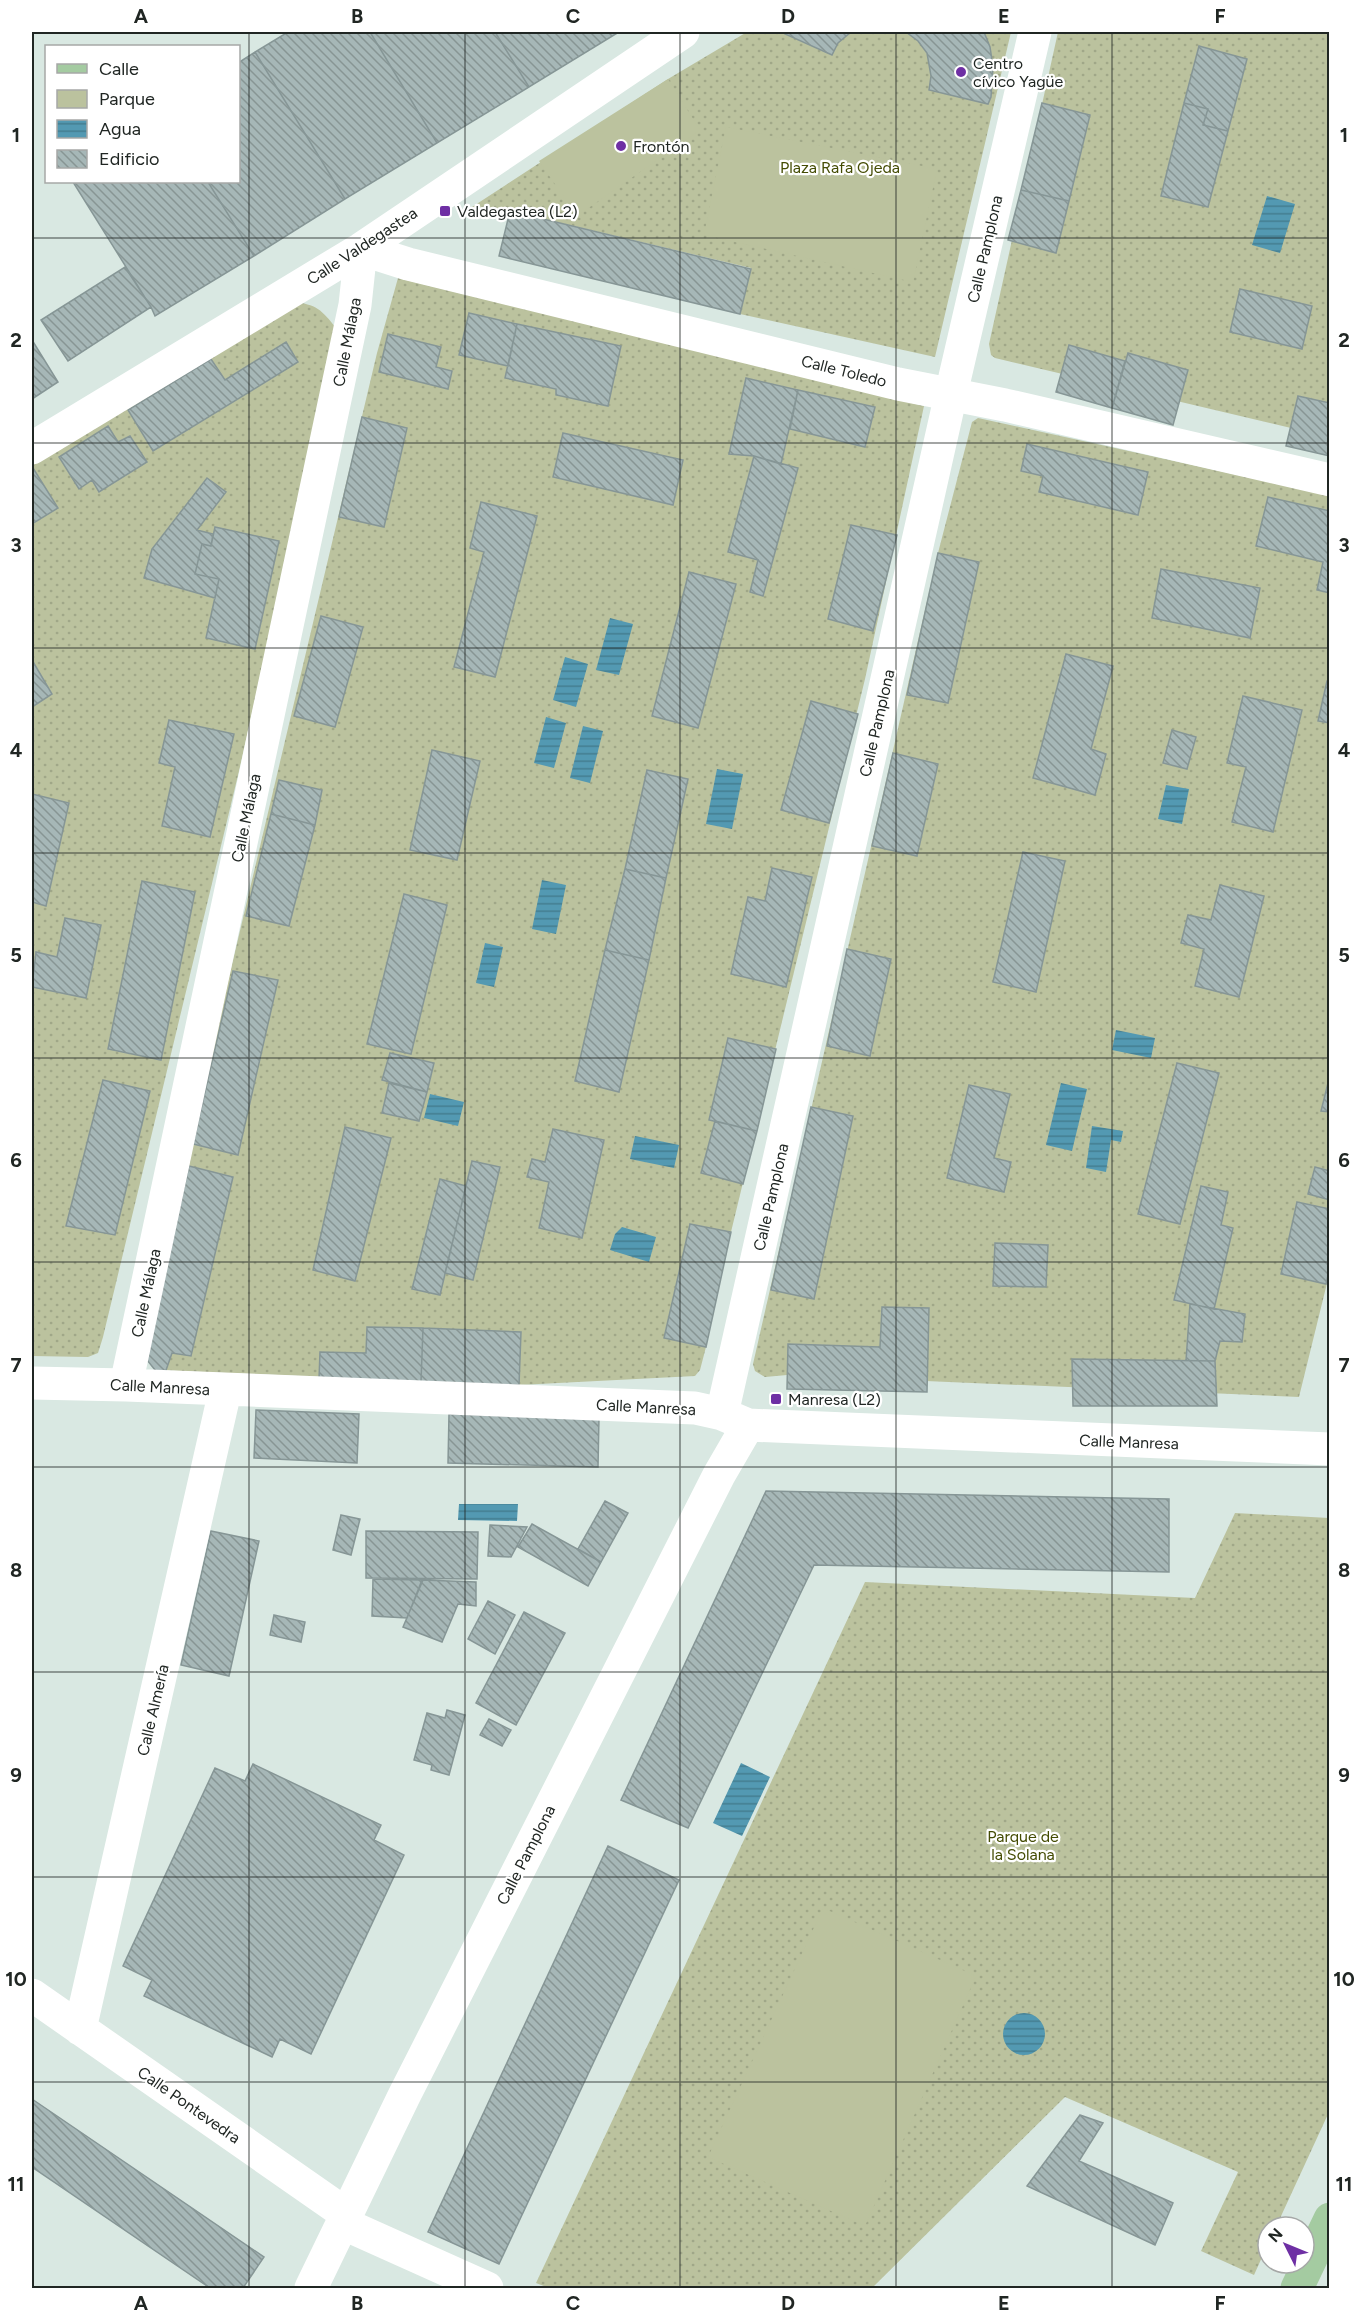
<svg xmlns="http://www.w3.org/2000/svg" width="1361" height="2320" font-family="Figtree,sans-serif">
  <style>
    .green { fill: url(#green-dots) }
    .pitch { fill: #bbc29e }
    .water { fill: url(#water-rules) }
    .building { fill: url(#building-back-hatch); stroke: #869696; stroke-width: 1.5 }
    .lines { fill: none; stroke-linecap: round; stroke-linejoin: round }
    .street { stroke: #fff; stroke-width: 33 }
    .primary { stroke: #a4cba1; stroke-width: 33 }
    .grid { fill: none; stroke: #202623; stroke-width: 1.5; stroke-opacity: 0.55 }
    .poi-dot { fill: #6e2fa4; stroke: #fff; stroke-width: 2 }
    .labels { text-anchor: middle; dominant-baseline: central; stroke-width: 4.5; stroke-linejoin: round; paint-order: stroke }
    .poi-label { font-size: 16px; fill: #202623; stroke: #fff; text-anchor: start }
    .park-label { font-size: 16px; fill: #444c04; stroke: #fff }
    .street-label { font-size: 16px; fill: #202623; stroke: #fff }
    .neatline { fill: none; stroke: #202623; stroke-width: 2 }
    .grid-label { font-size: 20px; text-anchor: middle; font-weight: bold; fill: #202623 }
  </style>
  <defs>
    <pattern id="green-dots" width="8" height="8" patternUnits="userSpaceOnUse" patternTransform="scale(1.5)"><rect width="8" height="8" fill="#bbc29e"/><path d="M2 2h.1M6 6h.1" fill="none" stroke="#a0a788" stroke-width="1.8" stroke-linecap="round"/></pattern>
    <pattern id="water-rules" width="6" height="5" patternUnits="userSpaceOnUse" patternTransform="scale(1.5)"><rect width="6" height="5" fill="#5399b2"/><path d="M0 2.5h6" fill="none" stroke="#447d90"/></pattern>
    <pattern id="building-back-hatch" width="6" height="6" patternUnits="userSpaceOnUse" patternTransform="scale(1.5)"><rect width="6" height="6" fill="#a6b7b7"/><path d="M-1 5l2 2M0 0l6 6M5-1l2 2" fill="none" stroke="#879594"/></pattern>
  </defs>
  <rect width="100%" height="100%" fill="#d9e8e2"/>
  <path class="green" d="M747,32H1011L935,357L740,314L751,268L510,211L472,207L668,79Z
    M1058,32H1329V437L995,358L991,355L989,344Z
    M398,278L924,406L865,679L731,1232L706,1347L700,1370L695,1376L519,1385L155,1370L147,1360L188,1150L377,353Z
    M293,302C316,304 322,310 336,328L334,347L239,771L103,1337L98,1353L88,1357L32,1356V461Z
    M978,418L1329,495L1330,1271L1299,1397L787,1375L765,1377L755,1371L753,1364L938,553L972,422Z
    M1235,1513L1329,1518V2112L1276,2227H1268V2244L1254,2275L1201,2251L1238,2172L1065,2097L872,2288H549L536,2283L865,1582L1195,1598Z"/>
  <path class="pitch" d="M668,79L700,130L577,216L539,161Z
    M726,127L937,169L913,282L704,235Z
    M823,1908L976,1976L865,2226L708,2157Z"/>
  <path class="water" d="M1267,196L1295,204L1280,253L1252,245Z
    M610,618L633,624L619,675L596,670Z
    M565,657L588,664L576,707L553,700Z
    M546,717L566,723L554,768L534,763Z
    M583,726L603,731L590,783L570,778Z
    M717,769L743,774L732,829L706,824Z
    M1166,785L1189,789L1182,824L1158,819Z
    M542,880L566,885L556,934L532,929Z
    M485,943L503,947L494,987L476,983Z
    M1116,1030L1155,1038L1151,1058L1112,1050Z
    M1061,1083L1087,1089L1072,1151L1046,1145Z
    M430,1094L464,1102L458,1126L424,1118Z
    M1092,1126L1123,1131L1121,1142L1111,1140L1106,1172L1086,1168Z
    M635,1136L679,1145L674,1168L630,1159Z
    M622,1227L656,1237L649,1262L610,1250L615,1234Z
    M459,1504H518L517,1521L458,1520Z
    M741,1763L770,1777L742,1836L713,1823Z
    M1003 2034a21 21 0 1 1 42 0a21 21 0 1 1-42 0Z"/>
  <path class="building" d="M288,32H370L437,143L345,199L255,52Z
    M370,32H495L529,87L437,143Z
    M495,32H619L529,87Z
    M786,32H851L838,43L832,55L785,34Z
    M906,32H984L990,47L993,67L991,97L988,104L929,90L931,76L927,53L918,41Z
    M1199,46L1247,59L1228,131L1203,125L1208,109L1184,103Z
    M255,52L345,199L254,256L208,182H238V63Z
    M1042,103L1090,115L1069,201L1021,190Z
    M1184,103L1208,109L1203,125L1228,131L1208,207L1161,196Z
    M73,182H208L254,256L155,316L151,307Z
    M1021,190L1069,201L1056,253L1008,240Z
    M510,211L751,269L740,314L499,256Z
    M125,267L151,307L68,361L41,320Z
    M1240,289L1312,306L1302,349L1230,332Z
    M469,313L517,324L508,366L459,355Z
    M517,324L621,346L608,406L556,395V389L505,378Z
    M388,334L441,347L436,367L452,371L448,389L379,372Z
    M32,340L58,382L32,399Z
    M286,342L298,362L153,451L128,410L211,359L225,380Z
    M1069,345L1125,361L1112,408L1056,392Z
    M1128,353L1188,370L1173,425L1112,408Z
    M746,378L798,390L781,464L754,456L729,454Z
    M798,390L875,407L865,447L790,429Z
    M1298,396L1330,403V456L1286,446Z
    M362,417L407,428L384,527L339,517Z
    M108,426L118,442L130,436L147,462L99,492L92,480L79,489L59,457Z
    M563,433L683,460L673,505L553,477Z
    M1027,444L1148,472L1138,515L1039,492L1043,476L1021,471Z
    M754,456L798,468L763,596L750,592L758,560L728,552Z
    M33,468L58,508L32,524V469Z
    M207,478L226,492L197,530L213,534L211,546L202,544L195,574L219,579L215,598L144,578L152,549Z
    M1268,497L1330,511V593L1317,590L1323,562L1256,546Z
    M481,502L537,516L495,677L454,667L484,552L470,548Z
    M851,525L897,535L873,631L828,619Z
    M215,527L279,541L255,649L206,638L219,579L195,574L202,544L211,546Z
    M938,553L979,562L948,703L907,695Z
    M1161,569L1260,588L1250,638L1152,618Z
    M689,572L736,584L698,728L652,716Z
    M321,616L363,627L335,727L294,716Z
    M1066,654L1113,666L1091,749L1106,754L1095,795L1033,778Z
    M32,660L52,694L32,707Z
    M1327,681H1330V723L1318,721Z
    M1243,696L1302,710L1273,832L1232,822L1246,767L1227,763Z
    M811,701L858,714L829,823L781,810Z
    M169,720L234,734L210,837L162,826L175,767L159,763Z
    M1172,730L1196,737L1187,769L1163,763Z
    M432,750L480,761L457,860L410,850Z
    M893,753L938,764L917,856L872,846Z
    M647,770L688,779L666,878L625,869Z
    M279,780L322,790L315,825L271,814Z
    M32,794L69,803L46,906L32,902Z
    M271,814L315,825L289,926L246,916Z
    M1023,852L1065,861L1036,992L993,982Z
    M772,868L812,877L786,987L731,974L748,897L765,901Z
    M625,869L666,878L649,960L605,950Z
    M142,881L195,892L161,1060L108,1049Z
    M1220,885L1264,896L1239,997L1195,986L1204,949L1181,943L1188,915L1211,920Z
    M404,894L447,905L411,1054L367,1044Z
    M65,918L101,925L86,998L32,987L36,952L57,957Z
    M847,949L891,959L870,1056L827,1046Z
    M605,950L649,960L619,1092L575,1081Z
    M233,971L278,980L238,1155L193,1144Z
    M728,1038L776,1049L757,1131L709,1120Z
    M390,1053L434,1063L427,1092L382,1080Z
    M1177,1063L1219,1073L1180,1224L1138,1214Z
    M1330,1075V1112L1321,1111Z
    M103,1080L150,1091L115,1235L66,1226Z
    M389,1083L427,1092L419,1121L382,1113Z
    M969,1085L1010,1094L994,1158L1011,1162L1004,1192L947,1178Z
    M811,1107L853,1116L814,1299L771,1290Z
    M715,1121L757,1131L743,1184L701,1173Z
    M345,1127L391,1138L355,1281L313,1270Z
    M553,1129L604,1140L582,1238L539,1228L549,1182L527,1177L532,1159L545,1162Z
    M472,1161L500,1167L473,1280L445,1273Z
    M189,1166L233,1177L191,1356L172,1353L164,1376L155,1370L147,1360L146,1349Z
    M1315,1167L1330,1171V1200L1308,1194Z
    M440,1179L466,1186L440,1295L412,1289Z
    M1201,1186L1228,1192L1221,1225L1233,1228L1214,1309L1174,1300Z
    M1297,1202L1330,1209V1268L1326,1284L1281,1274Z
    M690,1224L731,1232L706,1347L664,1338Z
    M995,1243L1048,1245L1046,1287L993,1286Z
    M1190,1304L1245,1314L1242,1342L1220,1341L1215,1361H1186Z
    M882,1307L929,1308L927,1392L787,1389L788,1344L880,1347Z
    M367,1327L423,1328L421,1382L319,1379L320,1352L366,1353Z
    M423,1328L521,1332L519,1385L421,1382Z
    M1072,1359L1215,1361L1217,1406H1073Z
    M256,1410L359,1414L357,1463L254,1458Z
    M449,1414L599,1418L598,1467L448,1463Z
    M766,1491L1169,1499V1572L814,1565L688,1828L621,1800Z
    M605,1501L628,1513L601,1562L578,1549Z
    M341,1515L360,1519L351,1555L333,1550Z
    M532,1524L601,1562L588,1586L518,1547Z
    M490,1525L527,1527L511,1557L488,1556Z
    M211,1531L259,1541L229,1676L181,1665Z
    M366,1531L478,1532L477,1579L366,1578Z
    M373,1579L422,1580L407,1618L372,1616Z
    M423,1580L476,1582V1606L458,1604L442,1642L403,1627Z
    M488,1601L515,1615L495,1654L468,1639Z
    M524,1612L565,1633L516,1725L476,1703Z
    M274,1615L305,1622L301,1642L270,1635Z
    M447,1710L465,1715L449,1775L431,1770L432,1765L414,1760L427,1713L445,1718Z
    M489,1719L511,1730L502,1746L480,1735Z
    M253,1764L381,1825L374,1840L404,1855L311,2054L280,2039L272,2057L144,1996L152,1980L123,1966L215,1768L245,1781Z
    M608,1846L679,1880L499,2264L428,2232Z
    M32,2099L264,2257L243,2288H210L32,2167Z
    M1080,2115L1103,2123L1079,2161L1173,2203L1155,2245L1027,2186Z"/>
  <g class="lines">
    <path class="street" d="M32,448L361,249L683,32
      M32,1383L126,1385L695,1408L722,1414L748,1425L1330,1449
      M126,1385L355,305L361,249L408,264L898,384L1005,405L1330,480
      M722,1414L951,394L1035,32
      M32,1995L346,2214
      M80,2029L225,1391
      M342,2223L487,2288
      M311,2288L404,2096L719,1475L748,1425"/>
    <path class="primary" d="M1297,2288L1330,2219"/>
  </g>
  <path class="grid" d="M249,32V2288M465,32V2288M680,32V2288M896,32V2288M1112,32V2288M32,238H1330M32,443H1330M32,648H1330M32,853H1330M32,1058H1330M32,1262H1330M32,1467H1330M32,1672H1330M32,1877H1330M32,2082H1330"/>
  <g class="poi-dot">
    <circle cx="961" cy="72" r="6"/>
    <circle cx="621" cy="146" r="6"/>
    <rect x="439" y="205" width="12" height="12" rx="3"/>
    <rect x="770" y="1393" width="12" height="12" rx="3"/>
  </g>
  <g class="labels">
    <g class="poi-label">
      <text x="973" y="63">Centro<tspan x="973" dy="18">cívico Yagüe</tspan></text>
      <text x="633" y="146">Frontón</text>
      <text x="457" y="211">Valdegastea (L2)</text>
      <text x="788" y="1399">Manresa (L2)</text>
    </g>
    <g class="park-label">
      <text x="840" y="167">Plaza Rafa Ojeda</text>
      <text x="1023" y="1836">Parque de<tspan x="1023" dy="18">la Solana</tspan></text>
    </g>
    <g class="street-label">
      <text transform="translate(362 246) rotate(-33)">Calle Valdegastea</text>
      <text transform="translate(985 249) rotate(-77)">Calle Pamplona</text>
      <text transform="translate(347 342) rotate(-79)">Calle Málaga</text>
      <text transform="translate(844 371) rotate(14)">Calle Toledo</text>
      <text transform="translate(877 723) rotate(-77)">Calle Pamplona</text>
      <text transform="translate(246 818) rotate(-78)">Calle Málaga</text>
      <text transform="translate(771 1197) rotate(-77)">Calle Pamplona</text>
      <text transform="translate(146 1293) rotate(-78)">Calle Málaga</text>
      <text transform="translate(160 1387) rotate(3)">Calle Manresa</text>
      <text transform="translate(646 1407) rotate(3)">Calle Manresa</text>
      <text transform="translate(1129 1442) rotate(2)">Calle Manresa</text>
      <text transform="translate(153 1710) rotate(-77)">Calle Almería</text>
      <text transform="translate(526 1855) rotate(-63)">Calle Pamplona</text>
      <text transform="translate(189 2105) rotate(35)">Calle Pontevedra</text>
    </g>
  </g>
  <rect width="1361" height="2320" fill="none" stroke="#ffffff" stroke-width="66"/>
  <rect x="45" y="45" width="195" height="138" fill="#ffffff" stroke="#a6a8a7" stroke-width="1.5"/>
  <rect x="57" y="64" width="30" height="9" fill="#a4cba1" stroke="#a6a8a7" stroke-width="1.5"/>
  <text x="99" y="75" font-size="18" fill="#202623">Calle</text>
  <rect x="57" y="90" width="30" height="18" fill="#bbc29e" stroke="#a6a8a7" stroke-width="1.5"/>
  <text x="99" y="105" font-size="18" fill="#202623">Parque</text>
  <rect x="57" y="120" width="30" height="18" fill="url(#water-rules)" stroke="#a6a8a7" stroke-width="1.5"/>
  <text x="99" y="135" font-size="18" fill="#202623">Agua</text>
  <rect x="57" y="150" width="30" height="18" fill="url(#building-back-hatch)" stroke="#a6a8a7" stroke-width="1.5"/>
  <text x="99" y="165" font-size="18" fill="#202623">Edificio</text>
  <g transform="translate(1286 2245) rotate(313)"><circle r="28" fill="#ffffff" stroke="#a6a8a7" stroke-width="1.5"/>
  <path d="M0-4.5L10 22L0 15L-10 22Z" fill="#6e2fa4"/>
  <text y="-9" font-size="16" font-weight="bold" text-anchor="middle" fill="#202623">N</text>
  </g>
  <rect x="33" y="33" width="1295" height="2254" class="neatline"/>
  <g class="grid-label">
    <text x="141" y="23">A</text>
    <text x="357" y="23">B</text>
    <text x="573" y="23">C</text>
    <text x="788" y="23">D</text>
    <text x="1004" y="23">E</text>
    <text x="1220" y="23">F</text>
    <text x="16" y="142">1</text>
    <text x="1344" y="142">1</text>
    <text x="16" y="347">2</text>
    <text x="1344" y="347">2</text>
    <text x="16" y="552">3</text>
    <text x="1344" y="552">3</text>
    <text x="16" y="757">4</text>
    <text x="1344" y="757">4</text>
    <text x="16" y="962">5</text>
    <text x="1344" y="962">5</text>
    <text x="16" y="1167">6</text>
    <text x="1344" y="1167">6</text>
    <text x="16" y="1372">7</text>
    <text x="1344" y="1372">7</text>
    <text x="16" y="1577">8</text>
    <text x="1344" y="1577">8</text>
    <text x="16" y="1782">9</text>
    <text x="1344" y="1782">9</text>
    <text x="16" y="1986">10</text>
    <text x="1344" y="1986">10</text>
    <text x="16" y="2191">11</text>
    <text x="1344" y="2191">11</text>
    <text x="141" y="2310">A</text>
    <text x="357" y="2310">B</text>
    <text x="573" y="2310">C</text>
    <text x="788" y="2310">D</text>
    <text x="1004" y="2310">E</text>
    <text x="1220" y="2310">F</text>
  </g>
</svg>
